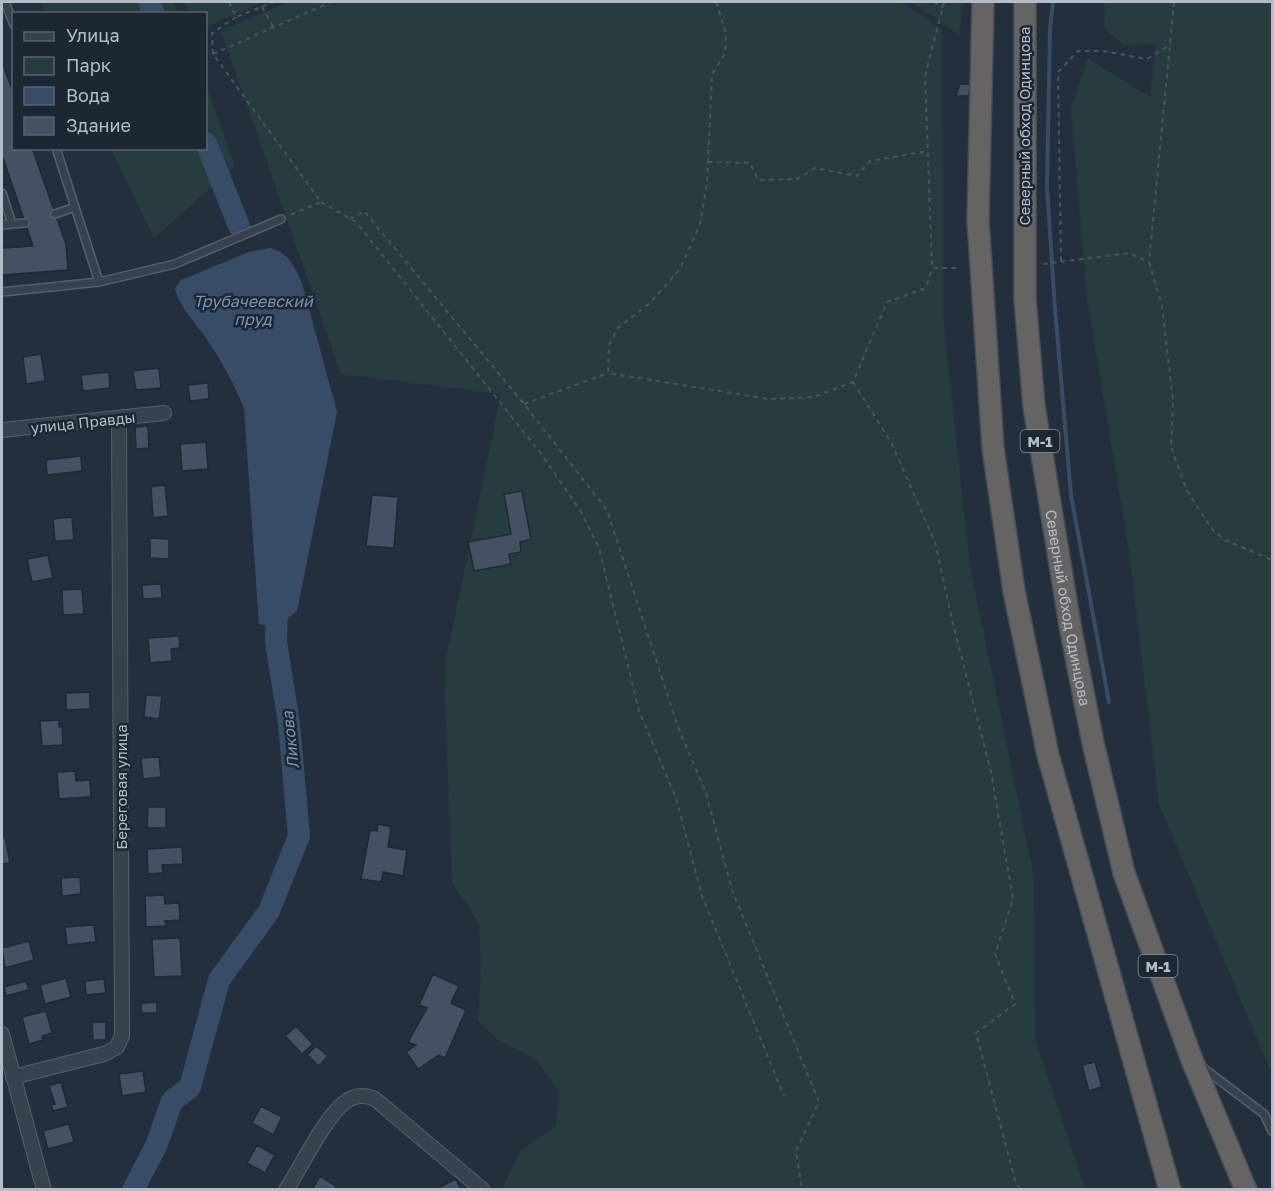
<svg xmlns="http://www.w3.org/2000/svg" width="1274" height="1191" font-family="'Golos Text',sans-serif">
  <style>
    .green { fill: #263c3f }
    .water { fill: #394c67 }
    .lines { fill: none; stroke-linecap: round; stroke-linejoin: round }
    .stream { stroke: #394c67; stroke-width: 4 }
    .river { stroke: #394c67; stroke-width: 22 }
    .building { fill: #455162; stroke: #1f2835; stroke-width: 1.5 }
    .service-casing { stroke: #565f6c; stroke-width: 10 }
    .minor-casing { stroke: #565f6c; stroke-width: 16 }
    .trunk-casing { stroke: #434c59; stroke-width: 24 }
    .path { stroke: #44595c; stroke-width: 2; stroke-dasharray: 4.5 4.5; stroke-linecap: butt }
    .service { stroke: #38414e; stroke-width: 7 }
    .minor { stroke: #38414e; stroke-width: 14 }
    .trunk { stroke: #656462; stroke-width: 21 }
    .labels { text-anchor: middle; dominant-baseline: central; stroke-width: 5; stroke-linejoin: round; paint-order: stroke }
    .shield { fill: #1d2633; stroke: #878f9c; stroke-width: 1.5 }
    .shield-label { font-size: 14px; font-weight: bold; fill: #b4bcc9 }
    .street-label { font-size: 15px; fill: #b4bcc9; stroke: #1d2633 }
    .water-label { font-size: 16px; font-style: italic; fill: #7c92b1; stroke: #1d2633 }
  </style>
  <rect width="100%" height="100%" fill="#242f3e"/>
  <path class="green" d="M41,2H174L178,13H45Z
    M185,2H264L206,27V14L190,13Z
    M289,2H901L942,29L943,317L970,567L1034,877L1035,1039L1085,1189H502L520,1151L556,1126L559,1091L535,1059L498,1040L478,1021L481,968L479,923L452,883L444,669L501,394L341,374L221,31Z
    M912,2H963L959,35Z
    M1104,2H1272V1075L1159,804L1129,551L1087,300L1071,109L1088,59L1150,97L1156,44L1125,46L1105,29Z
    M206,86L235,166L154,238L111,149L206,148Z"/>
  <path class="water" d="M270,248C288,252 295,267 302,283L337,412L297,611C284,622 277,627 259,624L244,408C234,384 223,363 208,341C197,324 181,310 175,289L181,280L249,252Z"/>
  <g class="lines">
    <path class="stream" d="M1053,2L1050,29L1047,187L1055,309L1071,495L1109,702"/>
    <path class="river" d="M149,2L154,14
      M206,143L239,226
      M133,1190L156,1146L172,1101L190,1087L219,980L269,911L299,836L289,723L276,642L277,596"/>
  </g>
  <path class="building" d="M2,61L14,95V148H32L66,244L68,270L2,275V248L33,246L2,155Z
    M960,84H970L969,96H956Z
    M41,354L45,381L26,384L23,357Z
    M159,368L161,388L136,390L133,371Z
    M109,372L110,388L83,391L81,375Z
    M208,383L209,399L190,401L188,385Z
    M148,426L149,448L136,449L135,427Z
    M206,442L208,469L182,471L180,444Z
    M81,456L82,471L47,475L46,460Z
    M165,485L168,516L153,518L151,487Z
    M522,491L531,539L520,542L521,552L509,554L511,564L474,571L468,542L511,534L504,494Z
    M372,495L398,497L394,548L366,546Z
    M72,517L74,540L55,541L53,519Z
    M150,538L169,539V559L150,558Z
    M48,555L53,578L32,582L27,559Z
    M161,584L162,598L143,599L142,585Z
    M82,589L84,614L63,615L62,590Z
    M179,636L180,648L171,649L172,661L150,663L148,638Z
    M90,692V709L66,710V693Z
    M146,695L162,696L159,719L144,717Z
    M59,720V727H62L63,745L42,746L40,721Z
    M159,757L161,777L143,779L141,758Z
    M75,771L76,781L90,780L91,797L59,799L57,772Z
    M148,807H166V828H147Z
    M378,824L391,827L388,847L407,850L403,876L383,872L381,882L361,879L370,830L377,831Z
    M5,837L10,863L2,864V838Z
    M182,847L183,864L162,865L163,873L148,874L147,849Z
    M80,877L81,894L62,896L61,878Z
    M164,895L165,904L179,903L180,920L165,921L166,926L146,927L145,896Z
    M94,925L96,942L67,945L65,927Z
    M180,938L182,976L154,977L152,939Z
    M29,941L34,960L5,968L2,948Z
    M433,974L459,986L451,1003L466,1010L445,1058L439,1055L418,1069L406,1052L416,1045L408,1042L427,1008L419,1005Z
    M66,978L71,997L45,1004L40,985Z
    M104,979L106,993L86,995L85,981Z
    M26,981L29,990L6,996L4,987Z
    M157,1002V1013H141V1003Z
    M46,1011L52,1033L42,1036L43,1040L29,1044L22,1017Z
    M92,1022H106V1040H93Z
    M296,1026L313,1044L302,1054L285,1036Z
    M316,1046L328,1056L319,1066L307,1055Z
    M1095,1062L1102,1087L1089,1091L1082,1065Z
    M143,1071L146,1092L122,1096L119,1074Z
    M61,1082L68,1107L53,1111L51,1105L55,1104L49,1086Z
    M261,1106L282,1117L273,1135L252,1123Z
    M69,1124L74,1142L48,1149L43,1131Z
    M257,1145L275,1155L265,1173L247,1163Z
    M320,1176L336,1186L334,1190H312Z
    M456,1179L461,1190H441L440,1187Z"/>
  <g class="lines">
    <defs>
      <path id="service" d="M5,2L14,25
        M56,148L99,282
        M2,193L12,224L2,225
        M55,214L75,207
        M12,224L25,223
        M2,292L99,282L175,264L281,219
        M1202,1067L1264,1114L1272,1131"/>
      <path id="minor" d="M2,430L164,413
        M2,1034L44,1190
        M13,1077L104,1054L117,1047L122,1036L119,418
        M286,1190C301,1167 324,1119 344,1103C354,1095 364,1094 375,1099L483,1190"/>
      <g id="trunk">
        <path d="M983,2L978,220L993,448L1014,591L1048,755L1170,1190"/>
        <path id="s1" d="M1025,2V300L1034,406L1071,631L1093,743L1124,873L1192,1060L1246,1190"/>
      </g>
    </defs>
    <use href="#service" class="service-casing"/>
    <use href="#minor" class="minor-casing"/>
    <use href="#trunk" class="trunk-casing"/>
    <path class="path" d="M229,2L236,17L274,2
      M716,2L726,33L725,54L712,74L707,184L700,224L680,269L650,303L618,328L609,345L608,373L769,399L814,397L853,382L887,302L926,288L932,268
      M934,2L943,8
      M944,2L925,76L932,268H959
      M1174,2L1149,262L1162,306L1173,400L1171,447L1187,491L1212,529L1225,540L1272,560
      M262,7L273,27
      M236,17L212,33L213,54L321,202L290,215
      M213,54L331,2
      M708,162L750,163L758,180L797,179L815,168L857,176L870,161L928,151
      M321,202L356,222L539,451L580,510L599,548L639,711L676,798L702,896L784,1096
      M350,219L364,211L524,404L607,510L678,727L706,793L732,890L819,1102L796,1151L802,1190
      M1061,261L1058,72L1078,51H1103L1147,59L1171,44
      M1043,264L1129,253L1149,262
      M853,382L891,442L935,542L953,624L991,772L1013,899L995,954L1015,1004L976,1033L1016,1184L1022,1190
      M524,404L608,373"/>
    <use href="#service" class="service"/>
    <use href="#minor" class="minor"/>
    <use href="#trunk" class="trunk"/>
  </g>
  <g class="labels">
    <g class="shield">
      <rect x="1020.5" y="430" width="39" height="22" rx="4.5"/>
      <rect x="1138.5" y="955" width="39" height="22" rx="4.5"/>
    </g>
    <g class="shield-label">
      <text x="1040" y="441">М-1</text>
      <text x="1158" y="966">М-1</text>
    </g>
    <g class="street-label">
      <text transform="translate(1024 126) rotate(-90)">Северный обход Одинцова</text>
      <text transform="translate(83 422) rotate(-6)">улица Правды</text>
      <text stroke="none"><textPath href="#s1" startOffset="609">Северный обход Одинцова</textPath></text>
      <text transform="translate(121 787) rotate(-90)">Береговая улица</text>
    </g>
    <g class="water-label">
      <text x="253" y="301">Трубачеевский<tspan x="253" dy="18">пруд</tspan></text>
      <text transform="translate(290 740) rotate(-96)">Ликова</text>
    </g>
  </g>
  <rect width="1274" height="1191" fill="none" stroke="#b4bcc9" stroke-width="6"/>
  <rect x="12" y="12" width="195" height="138" fill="#1d2633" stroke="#59626f" stroke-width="1.5"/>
  <rect x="24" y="32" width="30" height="9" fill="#38414e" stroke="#59626f" stroke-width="1.5"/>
  <text x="66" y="42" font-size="18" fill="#b4bcc9">Улица</text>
  <rect x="24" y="57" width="30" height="18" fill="#263c3f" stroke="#59626f" stroke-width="1.5"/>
  <text x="66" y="72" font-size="18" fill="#b4bcc9">Парк</text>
  <rect x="24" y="87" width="30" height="18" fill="#394c67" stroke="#59626f" stroke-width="1.5"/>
  <text x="66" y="102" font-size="18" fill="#b4bcc9">Вода</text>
  <rect x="24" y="117" width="30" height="18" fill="#455162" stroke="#59626f" stroke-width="1.5"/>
  <text x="66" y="132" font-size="18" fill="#b4bcc9">Здание</text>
</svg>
